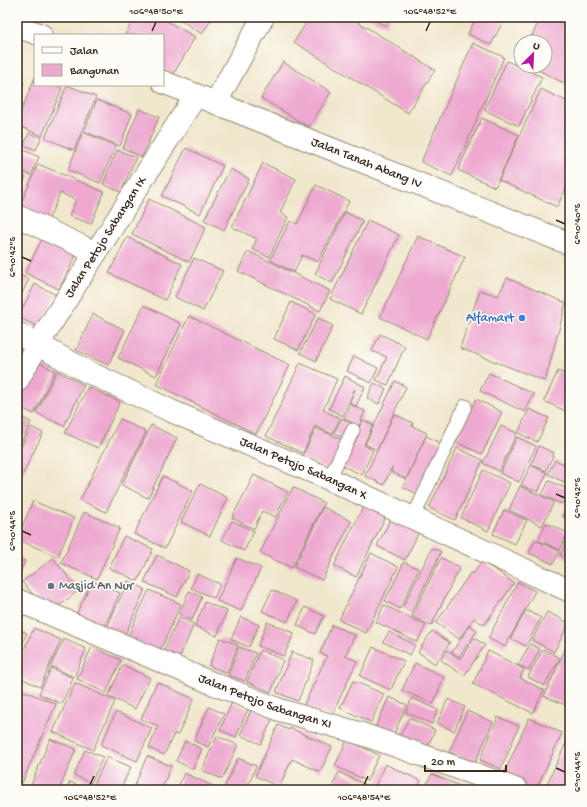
<svg xmlns="http://www.w3.org/2000/svg" width="587" height="807" font-family="'Gochi Hand',sans-serif">
  <style>
    .building { fill: #eea9d0 }
    .lines { fill: none; stroke-linecap: round; stroke-linejoin: round }
    .lane-casing { stroke: #968875; stroke-width: 15 }
    .street-casing { stroke: #968875; stroke-width: 24 }
    .lane { stroke: #fff; stroke-width: 13 }
    .street { stroke: #fff; stroke-width: 22 }
    .ticks { fill: none; stroke: #3b2a1e; stroke-width: 1.5 }
    .shop-dot { fill: #3f7fe0; stroke: #fdfcf7; stroke-width: 1.5 }
    .worship-dot { fill: #6b7280; stroke: #fdfcf7; stroke-width: 1.5 }
    .labels { text-anchor: middle; dominant-baseline: central; stroke-width: 3; stroke-linejoin: round; paint-order: stroke }
    .street-label { font-size: 13px; fill: #3b2a1e; stroke: #fdfcf7 }
    .shop-label { font-size: 13px; fill: #366cbe; stroke: #fdfcf7; text-anchor: end }
    .worship-label { font-size: 13px; fill: #5b616d; stroke: #fdfcf7; text-anchor: start }
    .neatline { fill: none; stroke: #3b2a1e; stroke-width: 1.5 }
    .ticks-label { font-size: 10px; text-anchor: middle; fill: #3b2a1e }
  </style>
  <rect width="100%" height="100%" fill="#fdfcf7"/>
  <filter id="ink" filterUnits="userSpaceOnUse"><feTurbulence type="fractalNoise" baseFrequency=".025" numOctaves="2"/><feDisplacementMap in="SourceGraphic" scale="8" xChannelSelector="R" yChannelSelector="G"/><feConvolveMatrix kernelMatrix="1 2 1 2 8 2 1 2 1" color-interpolation-filters="sRGB"/></filter>
  <filter id="wash" filterUnits="userSpaceOnUse"><feTurbulence type="fractalNoise" baseFrequency=".012" numOctaves="4" result="noise"/><feDisplacementMap in="SourceGraphic" scale="16" xChannelSelector="R" yChannelSelector="G"/><feGaussianBlur stdDeviation="0.9" result="paint"/><feColorMatrix in="noise" values="0 0 0 0 0 0 0 0 0 0 0 0 0 0 0 0 0 1.4 0 .05"/><feComposite in="paint" operator="in"/></filter>
  <g filter="url(#wash)">
    <rect width="100%" height="100%" fill="#f0e7cc"/>
    <g id="blocks">
      <path class="building" d="M135,17H160L195,37L173,75L163,69V35H125Z
        M176,17H213L202,34Z
        M310,17H350L435,70L408,113L294,42Z
        M368,17H390L386,26Z
        M476,17H505L491,45L468,34Z
        M541,17H570V86L530,66H545V42H529Z
        M473,43L504,57L452,176L421,162Z
        M507,61L542,77L519,126L484,110Z
        M283,62L331,92L309,127L261,98Z
        M35,77V85H56L62,88L42,136L17,125V121Z
        M17,79L24,83L17,95Z
        M67,85L96,97L74,150L45,138Z
        M541,89L570,103V180L557,207L499,180Z
        M97,100L132,114L120,146L84,131Z
        M139,109L159,117L142,157L123,148Z
        M482,118L519,135L495,187L458,170Z
        M83,132L116,146L100,183L68,170Z
        M29,133L41,138L36,150L24,145Z
        M17,147L39,157L31,175L17,169Z
        M186,148L223,166L200,214L162,196Z
        M117,150L136,157L121,192L103,184Z
        M263,163L296,179L280,213L288,217L269,257L252,249L257,239L232,227Z
        M38,164L104,192L91,224L69,216L76,200L60,193L46,225L17,213Z
        M230,169L249,179L224,230L204,220Z
        M17,173L26,177L17,199Z
        M316,185L349,201L318,262L302,255L294,272L270,260L290,221L297,224Z
        M149,199L206,227L189,262L132,234Z
        M345,212L363,221L332,283L315,274Z
        M368,220L399,235L361,314L330,299Z
        M418,236L465,257L427,339L380,317Z
        M43,237L77,253L59,289L25,273Z
        M127,237L182,264L165,300L109,273Z
        M248,251L330,291L320,311L238,271Z
        M194,258L223,271L203,311L175,297Z
        M17,274L29,279L17,304Z
        M507,278L566,303L545,381L460,348L480,290L498,296Z
        M35,284L56,295L40,328L18,317Z
        M291,302L316,314L298,350L274,339Z
        M144,305L181,324L156,376L118,358Z
        M93,314L125,330L108,365L76,350Z
        M189,316L290,365L256,434L156,384Z
        M318,318L333,326L316,361L300,353Z
        M380,334L405,346L388,385L376,380L387,357L372,351Z
        M354,356L378,368L371,383L347,371Z
        M34,360L55,371L34,414L17,406V395Z
        M300,363L337,379L323,410L340,418L332,434L315,426L303,453L266,436Z
        M57,371L84,385L64,426L36,413Z
        M558,371L570,376V413L544,401Z
        M489,373L534,394L525,412L480,391Z
        M345,376L365,387L356,406L349,403L355,389L343,416L329,409Z
        M395,381L406,387L377,450L365,444Z
        M374,383L386,389L379,404L367,398Z
        M88,387L120,402L98,448L65,433Z
        M476,399L502,412L482,454L456,442Z
        M351,405L365,411L359,426L344,419Z
        M529,409L549,418L537,442L518,433Z
        M394,414L413,423L412,426L427,433L406,479L391,472L392,467L384,485L365,476Z
        M17,415L31,422L17,451Z
        M342,418L353,424L347,439L334,433Z
        M120,419L146,432L106,512L80,500Z
        M363,420L373,425L364,445L373,450L362,475L341,465Z
        M151,425L177,438L148,498L122,485Z
        M501,426L517,433L499,471L483,463Z
        M31,427L43,433L17,486V455Z
        M316,428L345,441L331,471L302,457Z
        M426,436L443,444L419,495L403,487Z
        M517,437L536,446L519,482L500,473Z
        M539,446L554,453L546,471L531,464Z
        M457,448L483,460L455,520L429,508Z
        M555,460L570,467V485L548,474Z
        M531,465L547,473L538,492L521,485Z
        M483,470L510,483L488,531L461,518Z
        M254,475L288,492L275,517L262,511L254,529L232,518Z
        M163,476L193,491L165,548L134,534Z
        M549,481L568,489L562,504L542,495Z
        M200,484L228,498L210,536L181,522Z
        M520,486L554,502L542,526L509,510Z
        M293,487L324,503L292,568L260,553Z
        M570,499V519L562,516Z
        M33,501L74,518L58,557L17,539Z
        M365,503L387,514L356,577L334,566Z
        M323,507L351,521L322,580L294,567Z
        M504,510L527,520L515,544L493,534Z
        M84,512L120,528L97,579L61,563Z
        M393,514L421,528L405,560L377,546Z
        M232,521L254,531L244,551L222,540Z
        M546,523L568,533L560,550L538,540Z
        M570,532V559L560,555Z
        M124,536L153,549L138,581L109,568Z
        M535,540L560,551L553,564L529,553Z
        M432,548L441,552L412,612L403,607Z
        M371,553L398,567L366,633L339,620Z
        M157,555L189,571L177,597L144,582Z
        M17,557L25,561L17,580Z
        M53,558L79,590L50,613L22,582Z
        M237,558L261,568L241,611L217,601Z
        M441,558L460,567L431,626L412,616Z
        M482,561L514,583L484,625L474,618L459,639L436,623L471,572L473,574Z
        M404,562L419,569L400,609L385,601Z
        M197,574L220,584L214,598L191,588Z
        M92,581L120,593L103,630L75,617Z
        M128,581L145,589L124,637L106,629Z
        M518,582L535,591L505,647L488,638Z
        M149,590L181,604L159,653L127,638Z
        M272,590L297,601L287,622L262,611Z
        M189,591L202,597L192,620L179,614Z
        M205,602L227,611L217,636L195,626Z
        M384,605L426,625L417,642L376,622Z
        M305,607L324,616L315,634L297,625Z
        M526,610L541,618L526,646L511,638Z
        M547,612L569,623L554,652L532,640Z
        M179,617L194,624L179,659L163,652Z
        M241,617L259,625L249,647L231,639Z
        M267,622L294,633L284,656L258,646Z
        M332,625L355,635L345,656L357,661L331,717L304,705L327,656L320,653Z
        M470,625L477,631L459,657L452,652Z
        M34,628L61,640L40,687L17,676V665Z
        M17,629L27,633L17,656Z
        M432,631L450,643L435,664L418,652Z
        M389,632L415,645L410,655L383,642Z
        M220,638L238,645L227,673L209,666Z
        M474,638L485,645L464,676L441,660L447,650L460,659Z
        M570,638V707L544,696Z
        M64,639L86,649L74,677L51,666Z
        M530,644L540,649L529,670L518,665Z
        M92,647L121,660L106,693L77,679Z
        M239,647L256,653L245,681L228,675Z
        M373,647L404,661L391,690L360,676Z
        M543,649L560,658L544,686L528,677Z
        M260,650L283,660L271,692L247,682Z
        M488,651L524,669L520,678L544,690L533,713L473,684Z
        M292,652L314,660L298,701L276,692Z
        M415,663L444,677L433,704L402,690Z
        M123,665L150,678L135,709L108,696Z
        M51,668L73,678L62,704L39,694Z
        M353,681L384,694L371,722L340,708Z
        M157,682L194,699L178,735L174,734L164,755L149,748L158,726L141,719Z
        M75,683L115,701L93,750L53,732Z
        M17,688L56,704L19,790H17Z
        M389,697L407,705L393,736L375,728Z
        M412,698L438,710L432,724L406,712Z
        M448,699L465,707L454,731L437,723Z
        M232,702L248,709L236,737L220,730Z
        M209,707L224,714L208,747L194,741Z
        M252,708L273,717L261,744L240,735Z
        M467,711L493,722L475,763L449,752Z
        M116,712L152,728L137,761L101,745Z
        M498,717L519,726L501,769L480,760Z
        M409,718L435,730L427,748L400,736Z
        M529,718L562,733L536,790H530L502,778Z
        M278,725L289,730L290,728L332,747L320,772L292,759L279,787L255,776Z
        M217,736L238,745L222,779L202,770Z
        M50,739L76,749L59,790H29Z
        M347,740L379,755L367,781L335,766Z
        M185,741L202,749L193,769L176,761Z
        M567,741L570,743V790H544Z
        M85,750L103,757L91,783L74,775Z
        M147,756L171,766L161,790H133Z
        M107,757L131,767L120,790H106L94,784Z
        M238,758L256,766L246,790H233L225,786Z
        M385,764L421,781L417,790H373Z
        M339,772L370,787L368,790L331,789Z
        M184,773L222,790H177Z
        M432,774L462,787L461,790H424Z
        M70,782L89,790H66Z
        M259,786L269,790H257Z"/>
    </g>
  </g>
  <g filter="url(#ink)">
    <use href="#blocks" fill-opacity="0" stroke="#968875" stroke-width="1"/>
    <g class="lines">
      <defs>
        <path id="lane" d="M329,479L353,430
          M413,518L465,406"/>
        <g id="street">
          <path d="M17,26L41,35"/>
          <path id="s1" d="M163,82L570,244"/>
          <path d="M216,102L263,17"/>
          <path d="M17,216L96,253"/>
          <path id="s2" d="M17,333L86,371L169,410L329,479L570,591"/>
          <path id="s3" d="M17,381L38,344L196,95"/>
          <path id="s4" d="M17,600L207,681L280,710L362,734L486,778L517,790"/>
        </g>
      </defs>
      <use href="#lane" class="lane-casing"/>
      <use href="#street" class="street-casing"/>
      <use href="#lane" class="lane"/>
      <use href="#street" class="street"/>
    </g>
  </g>
  <path class="ticks" d="M152,31L156,22M426,31L430,22M556,220L565,224M22,257L31,261M556,494L565,498M22,531L31,535M556,768L565,772M90,785L94,776M364,785L368,776"/>
  <circle class="shop-dot" cx="522" cy="318" r="4"/>
  <circle class="worship-dot" cx="51" cy="586" r="4"/>
  <g class="labels">
    <g class="street-label">
      <text stroke="none"><textPath href="#s1" startOffset="219">Jalan Tanah Abang IV</textPath></text>
      <text stroke="none"><textPath href="#s3" startOffset="169">Jalan Petojo Sabangan IX</textPath></text>
      <text stroke="none"><textPath href="#s2" startOffset="317">Jalan Petojo Sabangan X</textPath></text>
      <text stroke="none"><textPath href="#s4" startOffset="268">Jalan Petojo Sabangan XI</textPath></text>
    </g>
    <g class="shop-label">
      <text x="514" y="318">Alfamart</text>
    </g>
    <g class="worship-label">
      <text x="59" y="586">Masjid An Nur</text>
    </g>
  </g>
  <rect width="587" height="807" fill="none" stroke="#fdfcf7" stroke-width="44"/>
  <rect x="34" y="34" width="130" height="52" fill="#fdfcf7" stroke="#afa8a0"/>
  <rect x="42" y="47" width="20" height="6" fill="#ffffff" stroke="#afa8a0"/>
  <text x="70" y="54" font-size="12" fill="#3b2a1e">Jalan</text>
  <rect x="42" y="64" width="20" height="12" fill="#eea9d0" stroke="#afa8a0"/>
  <text x="70" y="74" font-size="12" fill="#3b2a1e">Bangunan</text>
  <g transform="translate(533 54) rotate(24)"><circle r="19" fill="#fdfcf7" stroke="#afa8a0"/>
  <path d="M0-3L7 15L0 10L-7 15Z" fill="#b5179e"/>
  <text y="-6" font-size="11" font-weight="bold" text-anchor="middle" fill="#3b2a1e">U</text>
  </g>
  <path d="M425 765v6h81v-6" fill="none" stroke="#3b2a1e" stroke-width="2"/>
  <text x="431" y="765" font-size="12" fill="#3b2a1e" stroke="#fdfcf7" stroke-width="3" paint-order="stroke">20 m</text>
  <rect x="22" y="22" width="543" height="763" class="neatline"/>
  <g class="ticks-label">
    <text x="156" y="14">106°48'50"E</text>
    <text x="430" y="14">106°48'52"E</text>
    <text transform="translate(576 224) rotate(-90)" y="4">6°10'40"S</text>
    <text transform="translate(11 257) rotate(-90)" y="4">6°10'42"S</text>
    <text transform="translate(576 498) rotate(-90)" y="4">6°10'42"S</text>
    <text transform="translate(11 531) rotate(-90)" y="4">6°10'44"S</text>
    <text transform="translate(576 772) rotate(-90)" y="4">6°10'44"S</text>
    <text x="90" y="800">106°48'52"E</text>
    <text x="364" y="800">106°48'54"E</text>
  </g>
</svg>
